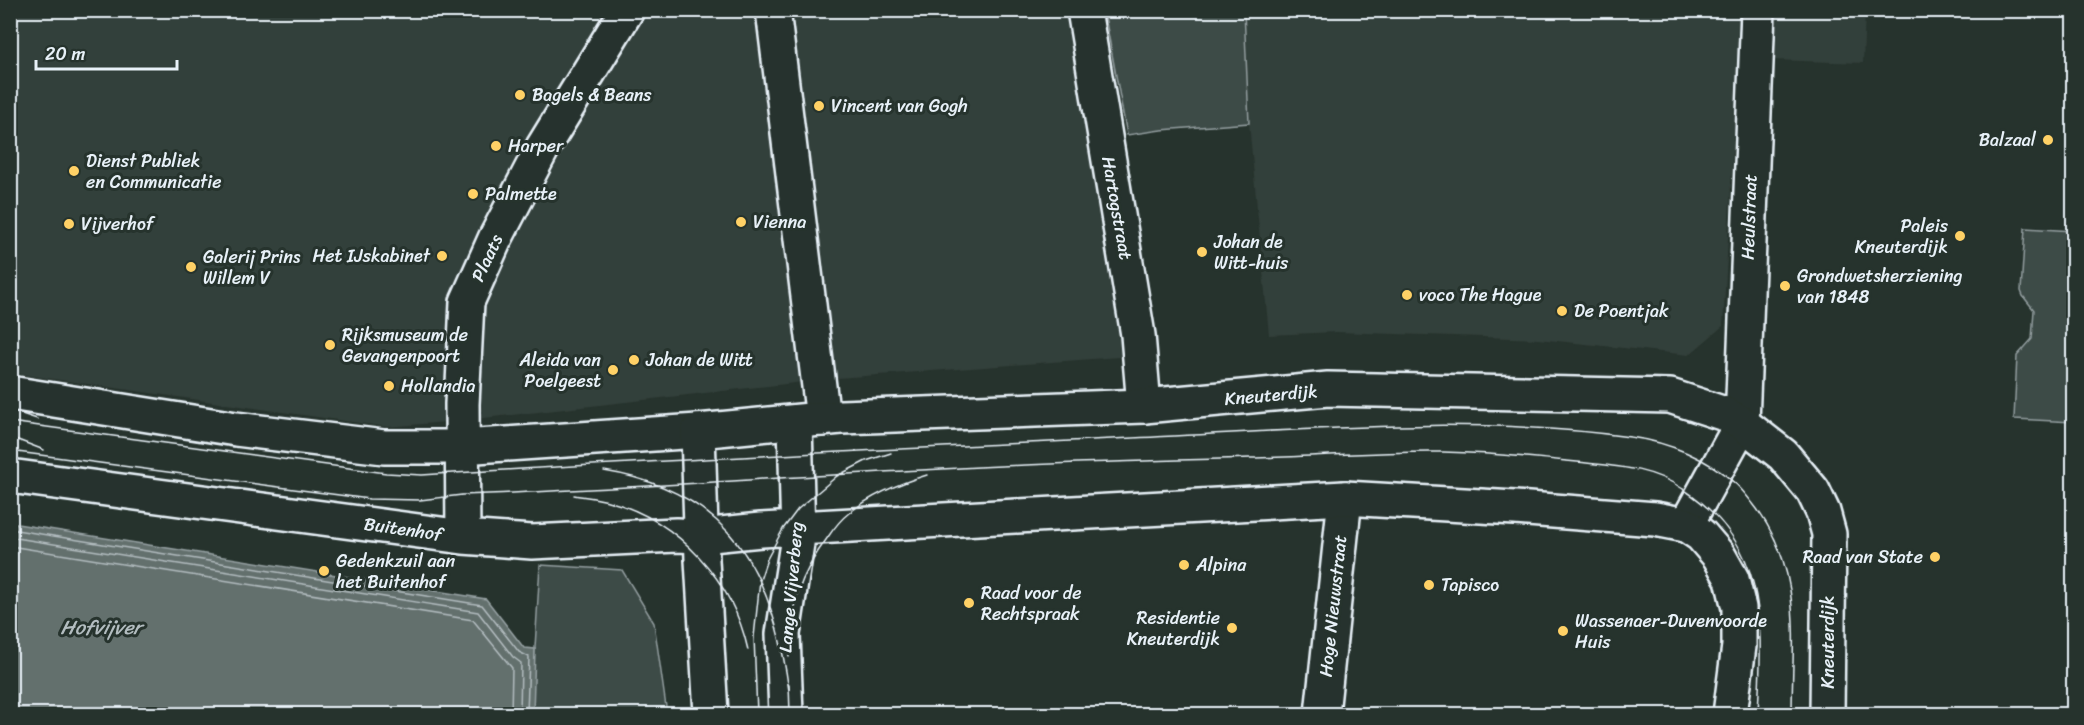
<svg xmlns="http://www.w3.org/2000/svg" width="2084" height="725" font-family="Sriracha,sans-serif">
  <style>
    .built { fill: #333f3a }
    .green { fill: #3e4b47; stroke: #939ea0; stroke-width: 1.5 }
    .water { fill: #636f6d; stroke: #98a3a5; stroke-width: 1.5 }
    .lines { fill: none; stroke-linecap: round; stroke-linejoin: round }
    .shore { stroke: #b3bdc0; stroke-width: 1.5 }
    .street-casing { stroke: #e8f1f8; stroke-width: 38 }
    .secondary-casing { stroke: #e8f1f8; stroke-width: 38 }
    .street { stroke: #26332d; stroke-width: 33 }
    .secondary { stroke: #26332d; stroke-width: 33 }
    .tram { stroke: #e8f1f8; stroke-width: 1.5 }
    .poi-dot { fill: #ffd166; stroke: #26332d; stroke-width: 2 }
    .labels { text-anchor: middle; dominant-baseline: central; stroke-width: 6; stroke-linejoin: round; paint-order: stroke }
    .poi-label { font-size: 18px; fill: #e8f1f8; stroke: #26332d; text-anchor: start }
    .street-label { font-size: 18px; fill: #e8f1f8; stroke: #26332d }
    .water-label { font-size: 20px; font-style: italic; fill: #b3bdc0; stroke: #26332d }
  </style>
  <rect width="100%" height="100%" fill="#26332d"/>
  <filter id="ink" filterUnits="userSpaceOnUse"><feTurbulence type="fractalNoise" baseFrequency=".0167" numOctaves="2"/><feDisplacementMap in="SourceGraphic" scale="12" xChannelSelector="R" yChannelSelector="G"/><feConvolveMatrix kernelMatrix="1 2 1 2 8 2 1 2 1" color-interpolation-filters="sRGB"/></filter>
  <g filter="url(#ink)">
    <path class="built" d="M11,11H1079L1132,356L838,378L458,421L387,427L11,373Z
      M1244,11H1741L1723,326L1689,355L1538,339L1337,332L1269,335L1249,123Z
      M1772,11H1865L1863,63L1771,60Z"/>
    <path class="green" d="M1104,11H1244L1249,123L1161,130L1127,135Z
      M2025,228L2073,231V422L2014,419L2017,356L2032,339L2034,310L2023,296L2021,291Z
      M540,565L622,570L654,623L667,714H531Z"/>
    <path class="water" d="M11,523L486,599L524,648L535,649L533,714H11Z"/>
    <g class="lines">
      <path class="shore" d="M10,529L482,605L519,652L529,657L527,714
        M10,537L478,612L513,657L521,663L520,714
        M10,546L473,620L512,668L511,714"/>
      <defs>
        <path id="street" d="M773,10L823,419
          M1084,10L1138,335L1144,406
          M10,393L236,429L384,447H462L698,431
          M10,476L463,537L532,542L676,535L701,536
          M1686,525L1742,423L1758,10
          M463,537L462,404L467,302L495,239L543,147L627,10
          M1322,714L1345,498"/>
        <path id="secondary" d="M701,536L761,530L1345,498L1515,508L1655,519L1686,525L1701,535L1719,556L1732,579L1739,608V646L1730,714
          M711,714L702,560L698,431L841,417L1144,406L1328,389L1670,396L1725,414L1742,423L1783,455L1813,491L1823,512L1829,534L1827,714
          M786,714L783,634L798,537L795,423"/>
      </defs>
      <use href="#street" class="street-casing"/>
      <use href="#secondary" class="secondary-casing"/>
      <use href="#street" class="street"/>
      <use href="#secondary" class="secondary"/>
      <path class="tram" d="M10,410L37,419
        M10,422L386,473L422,475C659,460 896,449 1133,438C1298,431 1465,414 1630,437C1668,442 1708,458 1737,485C1744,492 1751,501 1757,509C1804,574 1792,639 1792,714
        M10,437L44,450
        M10,451L369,499L420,500L462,495C628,489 794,476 960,468C1056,463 1153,461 1250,458C1314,457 1379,451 1443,452C1488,453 1532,457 1577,462C1614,466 1651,467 1683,489C1770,546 1762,624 1758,714
        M604,471C731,491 773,573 789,691
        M574,495C586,497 599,498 611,502C679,521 733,581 748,650
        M789,657C789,608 799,576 828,537C834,528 841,519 849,513C872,495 900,483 927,475
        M789,684L790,714
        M757,714L754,637L760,580L767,559L783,529L798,509L837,476L866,461L891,453"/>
    </g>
  </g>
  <g class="poi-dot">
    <circle cx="520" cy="95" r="6"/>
    <circle cx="819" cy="106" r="6"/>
    <circle cx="2048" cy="140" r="6"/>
    <circle cx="496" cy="146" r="6"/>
    <circle cx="74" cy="171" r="6"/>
    <circle cx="473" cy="194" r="6"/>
    <circle cx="741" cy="222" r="6"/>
    <circle cx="69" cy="224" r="6"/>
    <circle cx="1960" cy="236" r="6"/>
    <circle cx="1202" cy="252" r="6"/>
    <circle cx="442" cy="256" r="6"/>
    <circle cx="191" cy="267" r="6"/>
    <circle cx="1785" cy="286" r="6"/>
    <circle cx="1407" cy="295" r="6"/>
    <circle cx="1562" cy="311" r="6"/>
    <circle cx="330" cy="345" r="6"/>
    <circle cx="634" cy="360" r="6"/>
    <circle cx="613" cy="370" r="6"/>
    <circle cx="389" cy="386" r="6"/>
    <circle cx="1935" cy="557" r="6"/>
    <circle cx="1184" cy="565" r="6"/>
    <circle cx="324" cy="571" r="6"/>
    <circle cx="1429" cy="585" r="6"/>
    <circle cx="969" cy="603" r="6"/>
    <circle cx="1232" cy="628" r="6"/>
    <circle cx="1563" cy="631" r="6"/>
  </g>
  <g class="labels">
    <g class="poi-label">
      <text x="532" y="95">Bagels &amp; Beans</text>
      <text x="831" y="106">Vincent van Gogh</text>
      <text x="2036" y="140" text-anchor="end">Balzaal</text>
      <text x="508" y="146">Harper</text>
      <text x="86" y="161">Dienst Publiek<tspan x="86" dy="21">en Communicatie</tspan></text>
      <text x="485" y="194">Palmette</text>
      <text x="753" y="222">Vienna</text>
      <text x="81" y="224">Vijverhof</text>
      <text x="1948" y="226" text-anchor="end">Paleis<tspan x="1948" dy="21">Kneuterdijk</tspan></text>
      <text x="1214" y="242">Johan de<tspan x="1214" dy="21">Witt-huis</tspan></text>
      <text x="430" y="256" text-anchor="end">Het IJskabinet</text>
      <text x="203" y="257">Galerij Prins<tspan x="203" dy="21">Willem V</tspan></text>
      <text x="1797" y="276">Grondwetsherziening<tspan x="1797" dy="21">van 1848</tspan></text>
      <text x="1419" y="295">voco The Hague</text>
      <text x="1574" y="311">De Poentjak</text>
      <text x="342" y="335">Rijksmuseum de<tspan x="342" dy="21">Gevangenpoort</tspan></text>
      <text x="601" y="360" text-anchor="end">Aleida van<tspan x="601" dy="21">Poelgeest</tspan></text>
      <text x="646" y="360">Johan de Witt</text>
      <text x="401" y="386">Hollandia</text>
      <text x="1923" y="557" text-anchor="end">Raad van State</text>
      <text x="336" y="561">Gedenkzuil aan<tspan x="336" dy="21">het Buitenhof</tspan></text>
      <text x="1196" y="565">Alpina</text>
      <text x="1441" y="585">Tapisco</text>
      <text x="981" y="593">Raad voor de<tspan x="981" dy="21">Rechtspraak</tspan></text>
      <text x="1220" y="618" text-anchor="end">Residentie<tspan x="1220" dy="21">Kneuterdijk</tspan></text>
      <text x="1575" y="621">Wassenaer-Duvenvoorde<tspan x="1575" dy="21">Huis</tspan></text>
    </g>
    <g class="street-label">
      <text transform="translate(1117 208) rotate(80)">Hartogstraat</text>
      <text transform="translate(1749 217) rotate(-88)">Heulstraat</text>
      <text transform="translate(487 258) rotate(-65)">Plaats</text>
      <text transform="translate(1271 395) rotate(-5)">Kneuterdijk</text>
      <text transform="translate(403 529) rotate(8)">Buitenhof</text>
      <text transform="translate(791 587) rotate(-85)">Lange Vijverberg</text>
      <text transform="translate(1333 606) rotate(-84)">Hoge Nieuwstraat</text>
      <text transform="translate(1828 642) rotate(-90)">Kneuterdijk</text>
    </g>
    <g class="water-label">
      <text x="101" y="627">Hofvijver</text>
    </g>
  </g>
  <rect width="2084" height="725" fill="none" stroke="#26332d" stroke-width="36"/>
  <rect x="18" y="18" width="2048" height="689" fill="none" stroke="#e8f1f8" stroke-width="2" filter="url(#ink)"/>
  <path d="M36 60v9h141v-9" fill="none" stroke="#e8f1f8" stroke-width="3"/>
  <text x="45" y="60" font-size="18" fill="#e8f1f8" stroke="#26332d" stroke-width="4.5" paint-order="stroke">20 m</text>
</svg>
